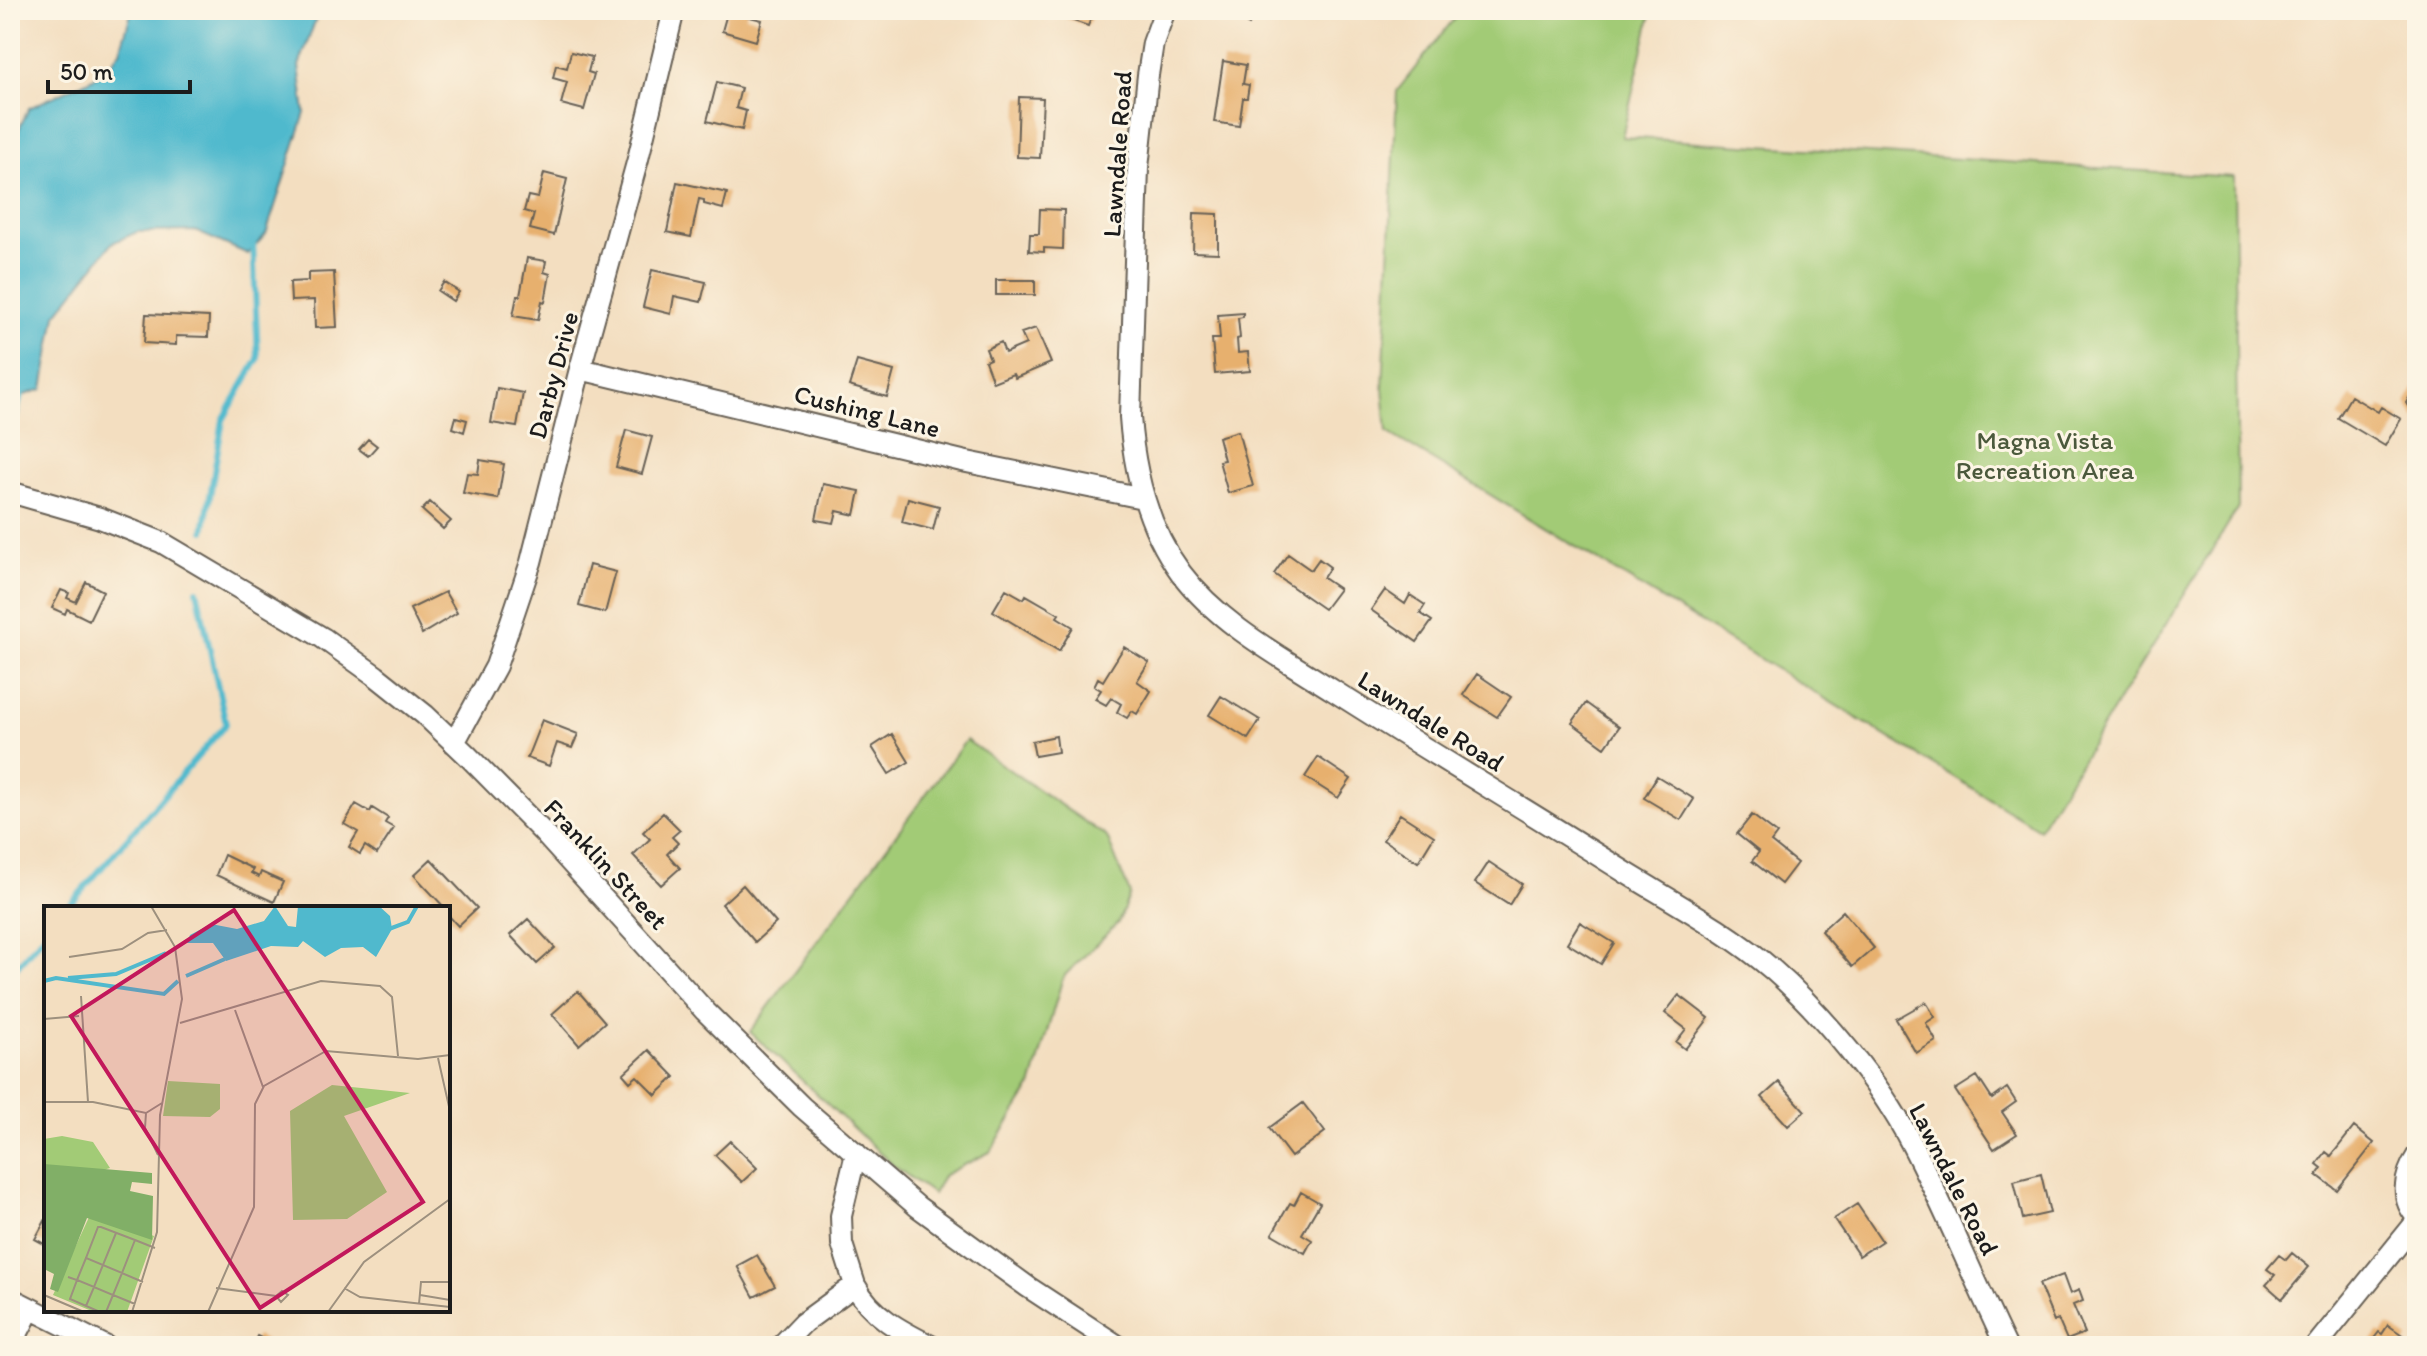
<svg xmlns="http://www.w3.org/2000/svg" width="2427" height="1356" font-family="Itim,sans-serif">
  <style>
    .green { fill: #a2cb76; stroke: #5f7449; stroke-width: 2 }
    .water { fill: #50b9cd; stroke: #366a74; stroke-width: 2 }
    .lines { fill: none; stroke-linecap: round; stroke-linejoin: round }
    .stream { stroke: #50b9cd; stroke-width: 6 }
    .building { fill: #e7b06e }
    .minor-casing { stroke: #676055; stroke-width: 24 }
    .minor { stroke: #fff; stroke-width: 20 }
    .labels { text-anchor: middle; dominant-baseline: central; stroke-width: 6; stroke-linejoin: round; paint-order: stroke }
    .street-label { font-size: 26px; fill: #1c1c1c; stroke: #fcf5e5 }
    .park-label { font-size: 26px; fill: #4b593c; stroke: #fcf5e5 }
    .inset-river { fill: none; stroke: #50b9cd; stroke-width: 4 }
    .inset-road { fill: none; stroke: #9d907e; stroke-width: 2 }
    .view { fill: #c2185b; fill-opacity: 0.15; stroke: #c2185b; stroke-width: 4 }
    .inset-edge { fill: none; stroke: #1c1c1c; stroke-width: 4 }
  </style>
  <rect width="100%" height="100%" fill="#fcf5e5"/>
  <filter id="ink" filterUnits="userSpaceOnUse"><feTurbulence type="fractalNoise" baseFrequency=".0125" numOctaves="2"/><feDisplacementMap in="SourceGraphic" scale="16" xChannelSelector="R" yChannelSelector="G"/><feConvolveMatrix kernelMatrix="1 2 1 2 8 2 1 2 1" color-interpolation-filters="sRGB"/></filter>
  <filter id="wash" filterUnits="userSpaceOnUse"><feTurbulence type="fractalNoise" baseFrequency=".006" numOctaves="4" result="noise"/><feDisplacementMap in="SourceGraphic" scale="32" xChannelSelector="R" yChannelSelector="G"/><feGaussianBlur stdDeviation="1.8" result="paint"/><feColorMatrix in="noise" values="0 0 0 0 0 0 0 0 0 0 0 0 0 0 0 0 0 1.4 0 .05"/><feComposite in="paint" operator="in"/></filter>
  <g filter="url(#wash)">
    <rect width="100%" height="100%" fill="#f3dec0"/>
    <path class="green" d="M1461,10H1652L1622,137L2234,177L2238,508L2039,829L1387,432L1383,388L1397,91Z
      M966,740L1107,837L1130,894L1118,923L1063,977L1031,1087L990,1152L944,1175L933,1194L894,1166L750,1032Z"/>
    <path class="water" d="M132,10H319L299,66L305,113L266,234L248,254L195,231L137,232L112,243L56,315L43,389L15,398L10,392V147L29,108L104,73L120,51Z"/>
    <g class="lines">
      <path class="stream" d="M13,430L22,390
        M204,531L223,420L258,359L253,241
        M67,908L226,724L197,590
        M10,974L46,933"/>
    </g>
    <g id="blocks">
      <path class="building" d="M527,10H543L542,18L526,15Z
        M728,10H748L746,16L762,20L756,41L722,31Z
        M1067,10H1094L1088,26L1065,18Z
        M1244,10H1258L1249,25L1238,19Z
        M571,52L592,57L588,72L594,74L584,110L561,104L567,82L553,78L556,65L567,68Z
        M1223,61L1246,65L1243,84L1249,85L1247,98H1243L1239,126L1214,122Z
        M717,82L741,88L736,108L746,111L742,130L707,121Z
        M1019,97L1043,98L1040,158L1017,157Z
        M544,173L567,179L554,235L530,229L534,214L524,211L528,196L538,198Z
        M677,182L727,193L723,209L704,204V200L699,199L691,237L667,232Z
        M1040,209L1064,210L1063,249L1044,248V252L1029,251L1030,234H1039Z
        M1194,213L1218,214V253L1193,252Z
        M527,258L546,261L544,272L550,274L545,302L542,301L538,320L513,316L517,296H520Z
        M652,270L706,282L701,302L674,296L671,314L643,307Z
        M334,272L337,327L315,328L314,300L291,301L290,282L308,281V273Z
        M996,280H1035V295H996Z
        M444,282L459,292L453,301L438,291Z
        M1243,313V317L1238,318L1240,338L1237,339L1238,353L1248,352L1250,371L1215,374L1212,339H1220L1218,315Z
        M146,314L209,317L208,337L176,336V345L144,343Z
        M1036,328L1051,363L1015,378L1013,374L993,382L985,361L990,359L986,349L1001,342L1005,353L1026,344L1021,333Z
        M857,361L894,371L887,397L849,386Z
        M2417,384V421L2406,403Z
        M497,388L523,393L517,427L491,423Z
        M2351,396L2378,412L2381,407L2401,419L2385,446L2338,418Z
        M456,417L467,420L464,432L453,428Z
        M626,430L652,437L642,474L616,467Z
        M1238,431L1253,486L1228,493L1219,461L1224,460L1218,437Z
        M368,439L377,446L368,456L359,449Z
        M480,460L504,464L498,499L463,493L467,473L478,474Z
        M823,484L860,491L855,515L837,511L834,523L816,520Z
        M908,498L939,506L933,530L902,522Z
        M430,502L451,521L443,529L422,510Z
        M1288,554L1311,570L1319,559L1330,567L1323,578L1339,589L1324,609L1274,574Z
        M589,565L616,572L605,613L579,606Z
        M86,582L103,591L89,620L67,609L65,614L52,608L61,590L69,593L67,598L76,602Z
        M1006,589L1024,599L1026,595L1059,614L1057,617L1073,627L1059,651L993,611Z
        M1385,590L1405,604L1410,595L1425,605L1420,613L1432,621L1417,642L1371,610Z
        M445,592L457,613L422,634L410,609Z
        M1124,647L1149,662L1137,681L1151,691L1137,714L1132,711L1127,718L1117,712L1121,704L1111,698L1106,705L1095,699L1101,690L1094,686L1098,678L1103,681Z
        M1477,674L1511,697L1497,717L1463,695Z
        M1221,696L1260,720L1248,739L1209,715Z
        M1586,703L1619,727L1605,747L1572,723Z
        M542,720L578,734L572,748L557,743L549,766L527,758Z
        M892,734L909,762L889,774L872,747Z
        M1056,736L1058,752L1035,756L1032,741Z
        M1318,757L1351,779L1338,798L1305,777Z
        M1657,776L1694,799L1681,820L1644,798Z
        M356,804L370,812L372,808L388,818L385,823L394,828L377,854L365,846L360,854L349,847L358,832L344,824Z
        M663,813L680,830L672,837L678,843L667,854L680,868L661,885L633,855L650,839L643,832Z
        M1400,814L1434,836L1418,862L1383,840Z
        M1752,815L1777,834L1771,842L1797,863L1781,884L1752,861L1759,852L1737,834Z
        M224,855L253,869L251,873L259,877L261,872L283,882L274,902L216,875Z
        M431,859L477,908L458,926L448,915V908H445L414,875Z
        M1489,862L1522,884L1509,905L1475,883Z
        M743,885L776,923L755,942L722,904Z
        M1843,911L1874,948L1852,967L1821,931Z
        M528,919L555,948L537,964L510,935Z
        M1580,922L1614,943L1601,964L1567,943Z
        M578,991L605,1022L579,1045L552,1014Z
        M1679,995L1709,1018L1685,1049L1676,1042L1686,1029L1665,1013Z
        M1926,1002L1935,1017L1926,1023L1936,1041L1916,1053L1896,1019Z
        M649,1050L675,1077L656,1095L637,1076L630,1082L623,1074Z
        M1977,1076L1992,1099L2007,1088L2016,1102L2002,1112L2017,1134L1994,1149L1955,1090Z
        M1779,1082L1805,1111L1788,1126L1762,1097Z
        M1303,1103L1325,1132L1291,1157L1269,1128Z
        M2354,1127L2374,1143L2337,1190L2317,1175L2322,1168L2317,1164L2326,1152L2331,1156Z
        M730,1141L757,1168L742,1182L715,1155Z
        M2041,1174L2050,1213L2023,1219L2014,1181Z
        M1301,1192L1320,1203L1302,1234L1312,1240L1305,1253L1272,1234L1290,1203L1294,1205Z
        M1857,1204L1882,1241L1859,1256L1834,1219Z
        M46,1219V1245L35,1239Z
        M2292,1253L2309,1267L2282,1299L2266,1285L2275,1275L2267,1269L2279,1255L2286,1260Z
        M757,1255L775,1286L754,1297L737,1266Z
        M2063,1275L2070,1294L2079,1290L2083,1301L2073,1305L2085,1333L2067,1340L2058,1319L2054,1321L2039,1284Z
        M2388,1325L2408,1339L2404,1346H2368L2379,1332L2382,1334Z
        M257,1336L276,1346H252Z"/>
    </g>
  </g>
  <g filter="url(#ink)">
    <use href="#blocks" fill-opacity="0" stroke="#676055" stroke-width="2"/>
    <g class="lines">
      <defs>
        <path id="minor" d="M1165,10L1153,43L1148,75L1138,168L1130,417C1134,473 1147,527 1181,573C1219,624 1281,657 1334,691C1431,753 1530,812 1628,874C1677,904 1729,932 1773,970C1821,1012 1881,1084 1910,1141C1945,1208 1973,1278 2006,1346
          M580,369L962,461L1143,498
          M10,492L100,518L161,542L323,638L376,676L425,715L467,755L542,831L705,1011L802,1107L918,1207L1028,1287L1118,1346
          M454,743L496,666L531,562L580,369L638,159L674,10
          M2417,1156C2404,1176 2400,1199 2417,1217
          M855,1285C871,1316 901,1331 931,1346
          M10,1298L105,1346
          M11,1346L30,1309
          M781,1346L803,1323L855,1285L842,1244L841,1216L856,1153
          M2316,1346L2417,1221"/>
      </defs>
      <use href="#minor" class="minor-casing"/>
      <use href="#minor" class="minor"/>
    </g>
  </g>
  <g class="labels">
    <g class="street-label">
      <text transform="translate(1117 154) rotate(-86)">Lawndale Road</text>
      <text transform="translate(553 375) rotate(-75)">Darby Drive</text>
      <text transform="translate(867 411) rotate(14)">Cushing Lane</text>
      <text transform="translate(1431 721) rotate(32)">Lawndale Road</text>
      <text transform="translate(606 864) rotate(47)">Franklin Street</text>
      <text transform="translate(1954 1179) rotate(63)">Lawndale Road</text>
    </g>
    <g class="park-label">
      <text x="2045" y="440">Magna Vista<tspan x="2045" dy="30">Recreation Area</tspan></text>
    </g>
  </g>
  <g transform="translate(44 906)">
    <rect width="406" height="406" fill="#f3dec0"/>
    <path d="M124,175L176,178V203L166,211L119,210ZM288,179L366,187L300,210L343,286L303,313L249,314L246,205ZM18,230L49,236L66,262L46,268L0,345V233ZM47,307L110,330L83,406H50L9,389Z" fill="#a2cb76"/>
    <path d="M0,258L108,267V278L88,276L86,285L109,290L108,334L43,312L14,386L6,383L10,368L0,363Z" fill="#81af67"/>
    <path d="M231,0L244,20L252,21L254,0H335L346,10L348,23L332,51L319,41L297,42L281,51L259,35L254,41L227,40L182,55L169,37H143L146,29L167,18L193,23L220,15Z" fill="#50b9cd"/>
    <path class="inset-river" d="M345,23L364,16L373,0M142,70L181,53M24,72L72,68L122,47M0,75L12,72L120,88L134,75"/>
    <path class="inset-road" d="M25,51L78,43L104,27L123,24M37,90L44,196M191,104L219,181M0,113L35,110M136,117L277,75L336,80L348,91L354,150M394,152L406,205M0,196H49L102,207L118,197M102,207L101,222L114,249M91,334L78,367L42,352L54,321H57L91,334L111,342M42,352L33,374L50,381L72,327M24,371L33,374L26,393L56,406M172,382L232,390L237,396L244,389L238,385L232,390M300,382L316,391L406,401M0,389L40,406M376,389L406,394M91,398L69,389L78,367L99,376M375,398L377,376H406M42,400L50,381L69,389L62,406M88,406L113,326L116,209L138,93L131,41L107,0M164,406L210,301L211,198L220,180L282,145L374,153L406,149M284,406L320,356L406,293"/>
    <path class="view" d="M190,4L379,296L216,402L27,110Z"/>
    <rect width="406" height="406" class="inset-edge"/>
  </g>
  <rect width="2427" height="1356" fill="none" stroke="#fcf5e5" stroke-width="40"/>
  <path d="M48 80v12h142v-12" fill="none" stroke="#1c1c1c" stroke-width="4"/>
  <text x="60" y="80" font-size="24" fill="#1c1c1c" stroke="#fcf5e5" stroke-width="6" paint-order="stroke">50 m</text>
</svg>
